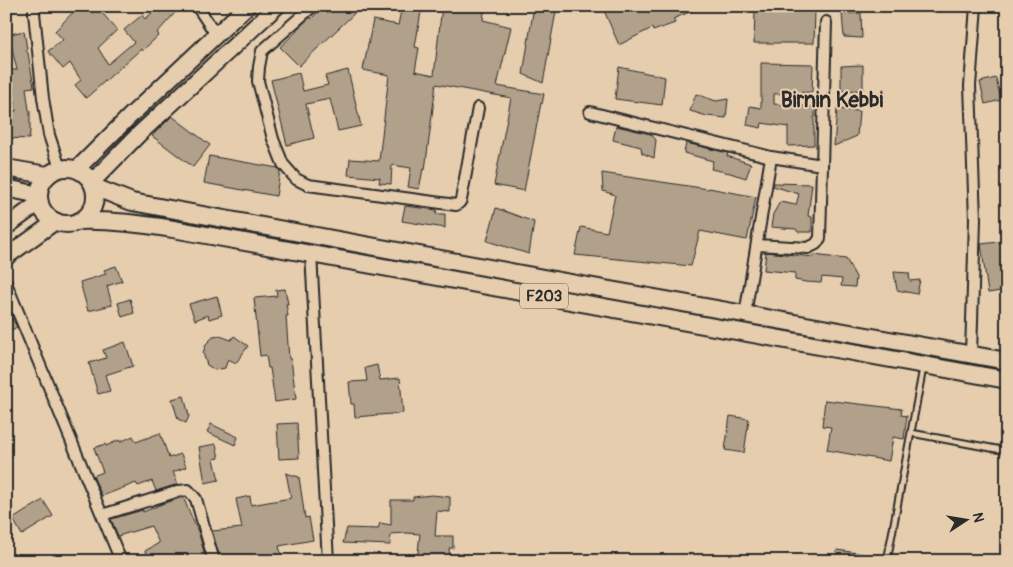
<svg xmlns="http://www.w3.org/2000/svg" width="1013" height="567" font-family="Pangolin,sans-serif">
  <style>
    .building { fill: #b1a08a; stroke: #2b2b2b }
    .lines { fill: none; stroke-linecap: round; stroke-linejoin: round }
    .lane-casing { stroke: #2b2b2b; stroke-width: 9 }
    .street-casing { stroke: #2b2b2b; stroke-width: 14 }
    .secondary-casing { stroke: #2b2b2b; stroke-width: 19 }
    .primary-casing { stroke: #2b2b2b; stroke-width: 20 }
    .lane { stroke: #e5cdae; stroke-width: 5 }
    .street { stroke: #e5cdae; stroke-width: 10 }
    .secondary { stroke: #e5cdae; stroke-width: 15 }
    .primary { stroke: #e5cdae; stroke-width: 16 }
    .labels { text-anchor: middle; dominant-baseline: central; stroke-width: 4; stroke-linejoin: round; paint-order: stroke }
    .shield { fill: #e5cdae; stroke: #635c52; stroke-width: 1 }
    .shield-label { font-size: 15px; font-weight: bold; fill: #2b2b2b }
    .district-label { font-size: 21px; font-weight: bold; fill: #2b2b2b; stroke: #e5cdae }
  </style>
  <rect width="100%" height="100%" fill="#e5cdae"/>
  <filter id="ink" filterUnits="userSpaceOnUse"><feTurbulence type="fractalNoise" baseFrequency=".02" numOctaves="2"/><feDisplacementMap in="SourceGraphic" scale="10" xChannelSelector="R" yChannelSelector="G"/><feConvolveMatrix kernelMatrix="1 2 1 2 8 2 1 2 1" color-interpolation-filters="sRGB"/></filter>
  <g filter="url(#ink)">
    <path class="building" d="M79,6H96L117,30L98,48L108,64L134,42L124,30L142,15L145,19L160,6H181L157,33L159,35L142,51L141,49L86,98L75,85L81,80L70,63L63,69L48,51L63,40L55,31Z
      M324,6H362L299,66L280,47L297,31L296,30L310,17L311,19Z
      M402,6H422L415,47L419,48L415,71L434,75L442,6H485L483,20L511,27L497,86L544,94L542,104L541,103L524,191L494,185L511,98L436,84L425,170L423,169L419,189L408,187L411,168L392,165L391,184L379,183L380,178L348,175L350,159L379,161L389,75L363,70L373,20L398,25Z
      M534,6H557L543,83L523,74Z
      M602,6H704L673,19L675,23L653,31L652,28L619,45Z
      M792,10L815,11L814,43H754L755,11H792Z
      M861,13L862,38L844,37L842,14Z
      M24,31L27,49L26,50L28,53L34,87L26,88L29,110H30V132L29,139L6,138V122L12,123L11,111H16L11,70H17L11,45H6V35Z
      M761,63L813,64L812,92L774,94V104L815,107V117H814V145L788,146V127L762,123L761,128L747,125L750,106L761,108Z
      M863,65V90L841,91V66Z
      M619,67L665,77L662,105L615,99Z
      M348,70L361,126L338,131L330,99L306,104L314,138L287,145L271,80L299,73L303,91L328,85L325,76Z
      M996,78L1001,100L985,104L980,82Z
      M696,94L716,101L728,99L726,118L707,116L690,111Z
      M837,109L859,111L857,136L834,146Z
      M172,116L210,145L193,167L152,136Z
      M616,126L651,134L656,140L654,158L642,153L641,147L613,140Z
      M686,143L728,153L727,156L751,164L746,178L730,173L711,169L713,161L684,153Z
      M209,156L278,168L280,171L276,196L204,183Z
      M602,173L708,189L709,188L756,197L747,240L700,231L691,266L575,255L581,227L607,232L615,195L603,191Z
      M774,183L812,184L808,216L812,217V232H798L796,229L771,227L773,214L780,202L796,205L799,194L773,186Z
      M405,206L437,210L436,214H445V228L402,221Z
      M496,208L534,222L529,254L487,241Z
      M1007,241V290L988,293L981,244Z
      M766,252L814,257V255L846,259L856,277L855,287L841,286L842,279L822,277L821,283L806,282L795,280V273L764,270Z
      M116,266L122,281L107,286L112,305L88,311L80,282L106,274L104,270Z
      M894,272L909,273L910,281L920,280L917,294L897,290Z
      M285,289L288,304H286L288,316H286L289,359H291L296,399L275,402L270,368H268L266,355L260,356L254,298L277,296L276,290Z
      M217,296L222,315L209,319L208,315L195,320L189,304Z
      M130,299L134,313L122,317L118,303Z
      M6,308L17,327L6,333Z
      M220,336L231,340L234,336L248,346L236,363L228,359L225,368L215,370L207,365L203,353L206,344L213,337Z
      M125,342L133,366L105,375L110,391L98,394L89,363L106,358L103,350Z
      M377,365L380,380L400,378L403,413L355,417L354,404H351L349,382L367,381L365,368Z
      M184,396L189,416L186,423L178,419L172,399Z
      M825,400L902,409L901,415L907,416L904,439L893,437L889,461L827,450L831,427L822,426Z
      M730,416L749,419L744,453L725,450Z
      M297,423L299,458L279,459L277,424Z
      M211,424L238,437L235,445L207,432Z
      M160,433L169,458L181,454L186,467L173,472L178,484L156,491L152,481L138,486L136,483L102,496L93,476L103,472L94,448L105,444L106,446L119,440L120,442L133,436L136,442Z
      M216,444L219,458L214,459L219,480L205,483L199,447Z
      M286,473L299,477L305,518L309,517L313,540L279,546L283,561H221L212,531L242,528L236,499L250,496L251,505L291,498Z
      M432,495L450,497V512L437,511L435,536H453V548H449L450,561H417L420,534L406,533L391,534L390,545L343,543L347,528L378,529L380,523L391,525V500H413V497Z
      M183,497L199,534L206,559L202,561H149L145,551L159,543L151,526L118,536L111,519L143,510V512L162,504Z
      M43,500L53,516L22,535L13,519Z
      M837,550L872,555L871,561H835Z"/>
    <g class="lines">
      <defs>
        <path id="lane" d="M911,433L1007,451
          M887,561L923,368"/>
        <path id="street" d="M34,6V13L43,98L49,135L60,168
          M197,6L217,36
          M313,6L262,51L259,67L258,81L273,139L283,164L296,179L308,185L456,205L459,203L461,200L478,108
          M590,112L771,157L745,315
          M771,157L822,165
          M757,245L808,248L816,244L820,238L826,22
          M311,254L328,561
          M6,283L121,561
          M971,355L975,219L970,86L976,6
          M102,515L179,491L188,490L196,499L214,561"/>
        <path id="secondary" d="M77,169L129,117L247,6
          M92,182L139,134L277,6
          M6,227L40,202
          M6,257L56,221"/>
        <path id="primary" d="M39 196a28 28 0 1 1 56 0a28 28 0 1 1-56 0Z
          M6,168L47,175
          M94,187L132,202L549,279L1007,361
          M6,188L39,195
          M79,221C111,220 142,224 173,229L1007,380"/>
      </defs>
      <use href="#lane" class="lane-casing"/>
      <use href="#street" class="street-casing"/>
      <use href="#secondary" class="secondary-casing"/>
      <use href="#primary" class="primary-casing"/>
      <use href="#lane" class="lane"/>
      <use href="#street" class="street"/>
      <use href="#secondary" class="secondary"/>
      <use href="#primary" class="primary"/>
    </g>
  </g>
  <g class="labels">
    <rect class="shield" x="520" y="283.5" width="48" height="25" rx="4"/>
    <g class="shield-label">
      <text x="544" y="296">F203</text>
    </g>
    <g class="district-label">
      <text x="832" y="100">Birnin Kebbi</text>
    </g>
  </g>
  <rect width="1013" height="567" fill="none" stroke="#e5cdae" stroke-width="25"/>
  <rect x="12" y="12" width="988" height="542" fill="none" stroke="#2b2b2b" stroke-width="2" filter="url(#ink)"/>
  <g transform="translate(966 520) rotate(78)" stroke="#e5cdae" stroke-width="4" paint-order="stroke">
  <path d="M0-4L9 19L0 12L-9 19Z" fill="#2b2b2b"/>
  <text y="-8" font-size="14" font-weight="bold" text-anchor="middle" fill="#2b2b2b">N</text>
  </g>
</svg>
